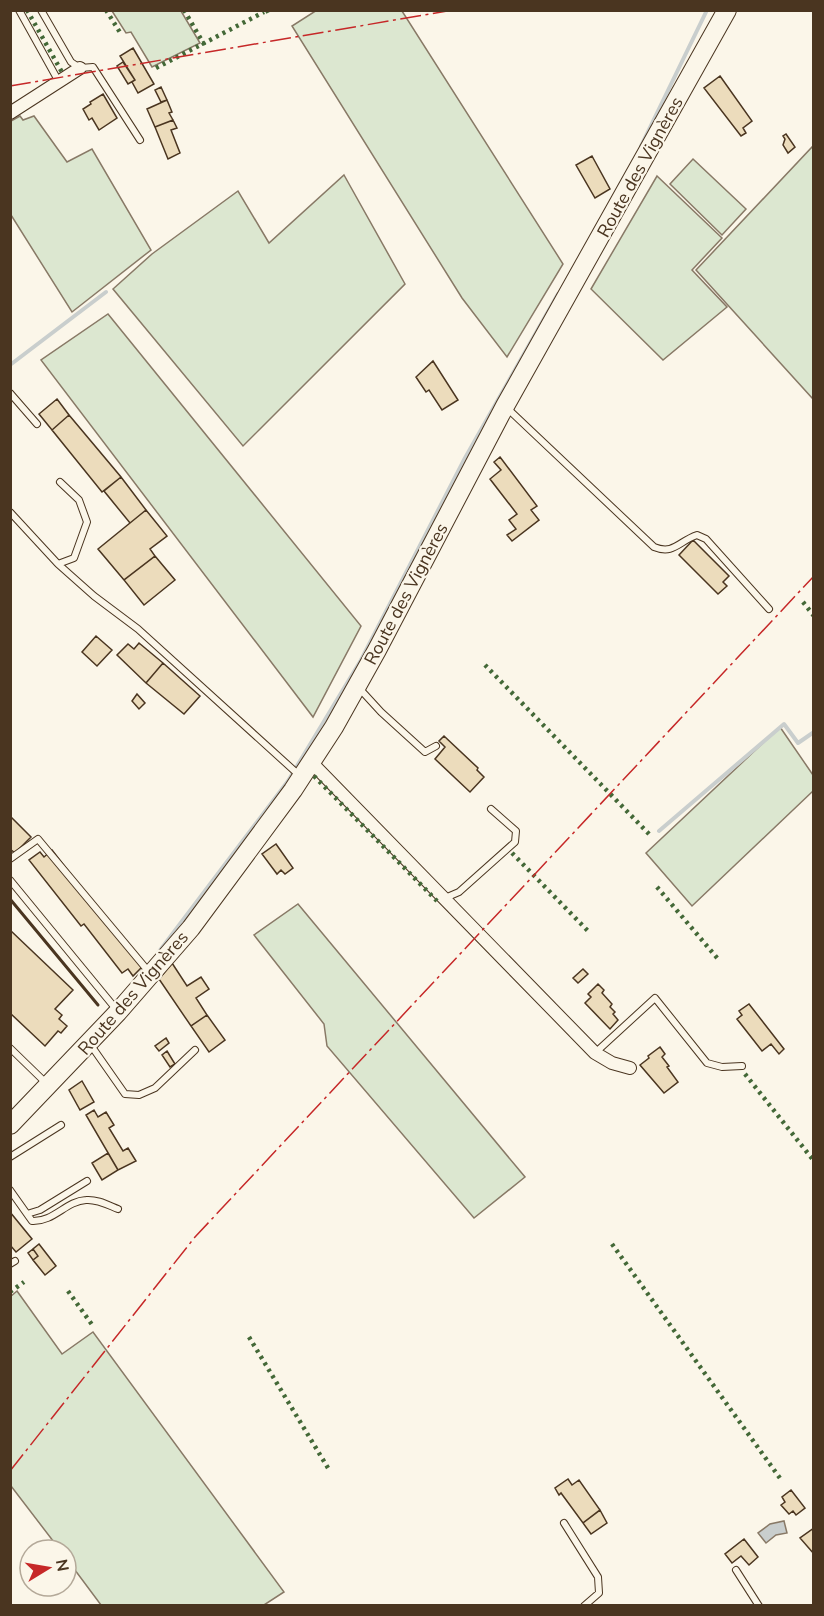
<svg xmlns="http://www.w3.org/2000/svg" width="824" height="1616" font-family="'Nunito Sans',sans-serif">
  <style>
    .green { fill: #dce7d0; stroke: #887966; stroke-width: 1.5 }
    .water { fill: #c9cecd; stroke: #887966; stroke-width: 1.5 }
    .lines { fill: none; stroke-linecap: round; stroke-linejoin: round }
    .stream { stroke: #c9cecd; stroke-width: 4 }
    .building { fill: #ecdcbc; stroke: #4a3520; stroke-width: 1.5 }
    .lane-casing { stroke: #4a3520; stroke-width: 8 }
    .street-casing { stroke: #4a3520; stroke-width: 14 }
    .secondary-casing { stroke: #4a3520; stroke-width: 20 }
    .lane { stroke: #fbf6e9; stroke-width: 6 }
    .street { stroke: #fbf6e9; stroke-width: 12 }
    .secondary { stroke: #fbf6e9; stroke-width: 18 }
    .hedge { stroke: #436837; stroke-width: 4.5; stroke-dasharray: 3 4.5; stroke-linecap: butt }
    .wall { stroke: #4a3520; stroke-width: 3 }
    .power { stroke: #c62828; stroke-width: 1.5; stroke-dasharray: 21 4.5 3 4.5; stroke-linecap: butt }
    .labels { text-anchor: middle; dominant-baseline: central; stroke-width: 4.5; stroke-linejoin: round; paint-order: stroke }
    .street-label { font-size: 18px; fill: #4a3520; stroke: #fbf6e9 }
  </style>
  <rect width="100%" height="100%" fill="#fbf6e9"/>
  <path class="green" d="M317,10L402,11L563,264L507,357L462,298L292,26Z
    M112,11H181L200,43L152,67L131,32L126,33Z
    M20,116L23,120L34,116L67,162L92,149L151,250L72,312L11,215V121Z
    M813,146V399L696,270Z
    M693,159L746,209L722,235L670,184Z
    M344,175L405,284L243,446L113,289L152,254L238,191L269,243Z
    M657,176L722,238L692,270L727,307L663,360L591,289Z
    M108,314L361,626L313,717L41,360Z
    M780,727L813,775V791L692,906L646,853Z
    M298,904L525,1177L474,1218L327,1046L324,1024L254,935Z
    M17,1291L62,1354L93,1332L284,1592L264,1605H101L66,1558V1550H60L11,1486L10,1297Z"/>
  <path class="water" d="M784,1521L787,1533L776,1535L766,1543L758,1533L770,1524Z"/>
  <g class="lines">
    <path class="stream" d="M641,146L707,10
      M10,365L106,292
      M659,831L784,724L798,743L814,732
      M158,953L288,781L361,660L465,458L558,294"/>
  </g>
  <path class="building" d="M133,48L154,84L138,93L132,82L135,80L120,56Z
    M123,62L135,80L128,84L117,66Z
    M720,76L752,121L743,128L746,133L741,136L704,88Z
    M161,87L167,100L161,102L155,90Z
    M103,94L117,118L99,130L92,118L89,120L83,109L91,104L90,102Z
    M167,100L172,112L169,113L173,120L155,127L147,109Z
    M173,120L177,128L171,130L180,153L168,159L155,127Z
    M786,134L795,147L788,153L783,145L785,139L783,136Z
    M592,156L610,189L595,198L576,165Z
    M433,361L458,400L442,410L429,390L426,392L416,377Z
    M57,399L69,415L52,430L39,414Z
    M69,415L121,477L102,492L52,430Z
    M500,457L537,506L531,510L539,520L512,541L507,535L516,529L509,520L517,514L490,479L501,470L494,462Z
    M121,477L146,510L130,523L104,491Z
    M146,510L167,536L150,549L155,556L124,580L98,549Z
    M693,540L729,576L723,582L727,586L718,594L679,555Z
    M155,556L175,580L144,605L124,580Z
    M96,636L112,650L97,666L82,652Z
    M139,643L163,663L146,683L117,655L128,644L134,649Z
    M163,663L200,696L184,714L146,683Z
    M137,694L145,703L139,709L132,701Z
    M444,736L478,768L477,770L484,777L470,792L435,759L445,747L439,741Z
    M10,816L31,837L15,853L10,849Z
    M276,844L293,868L285,874L281,870L277,874L262,854Z
    M52,850L142,967L133,976L128,969L122,973L84,924L81,926L29,860L40,852L44,857Z
    M10,930L73,990L55,1009L62,1015L59,1019L67,1026L61,1033L58,1031L45,1046L10,1013Z
    M172,963L187,986L201,977L209,989L196,998L207,1015L191,1026L159,979Z
    M583,969L588,974L578,983L573,978Z
    M598,984L604,990L602,993L612,1004L610,1007L615,1012L613,1014L618,1020L610,1029L585,1003L591,997L588,994Z
    M749,1004L784,1049L779,1054L771,1044L762,1051L737,1019L742,1015L739,1011Z
    M207,1015L225,1040L209,1052L191,1026Z
    M166,1038L169,1043L159,1051L155,1046Z
    M660,1047L665,1054L662,1057L669,1066L667,1067L678,1082L664,1093L640,1065L649,1058L648,1056Z
    M167,1051L175,1064L170,1067L162,1055Z
    M82,1081L94,1102L80,1110L69,1090Z
    M94,1110L98,1117L106,1112L114,1125L109,1128L123,1151L128,1148L136,1161L118,1170L86,1115Z
    M108,1153L118,1170L102,1180L92,1163Z
    M10,1212L32,1239L16,1252L10,1245Z
    M39,1244L56,1266L45,1275L33,1260L38,1256L33,1249Z
    M33,1249L38,1256L33,1260L28,1253Z
    M568,1479L572,1485L579,1480L600,1510L583,1523L561,1493L559,1495L555,1488Z
    M791,1490L805,1508L796,1515L793,1511L789,1514L781,1505L785,1502L782,1497Z
    M600,1510L607,1523L591,1534L583,1523Z
    M814,1528V1554L800,1538Z
    M744,1539L758,1557L749,1565L741,1556L732,1563L725,1554Z"/>
  <g class="lines">
    <defs>
      <path id="lane" d="M19,10L59,82
        M41,10L71,62L80,68L93,67L140,140
        M10,393L37,424
        M508,409L654,547C674,555 679,541 697,535L706,539L769,609
        M10,512L58,564L74,558L87,522L79,500L60,482
        M58,564L94,596L138,629L299,775
        M359,688L381,712L425,752L436,746
        M10,859L38,839L149,972
        M10,880L116,1009
        M445,898L459,892L515,842L516,831L491,809
        M90,1044L125,1094L139,1095L155,1088L195,1050
        M10,1048L46,1083
        M595,1053L655,998L707,1063L722,1067L742,1066
        M10,1157L61,1125
        M10,1190L27,1214L40,1210L87,1181
        M27,1214L32,1221C54,1222 66,1201 86,1200C97,1199 108,1205 118,1209
        M10,1264L15,1261
        M564,1523L598,1577L599,1593L584,1606
        M736,1570L759,1606"/>
      <path id="street" d="M10,113L80,68
        M311,762L595,1053L612,1063L630,1068"/>
      <path id="secondary" d="M10,1125L118,1012L191,928L293,790L334,727L377,650L505,406L727,10"/>
    </defs>
    <use href="#lane" class="lane-casing"/>
    <use href="#street" class="street-casing"/>
    <use href="#secondary" class="secondary-casing"/>
    <use href="#lane" class="lane"/>
    <use href="#street" class="street"/>
    <use href="#secondary" class="secondary"/>
    <path class="hedge" d="M27,10L63,74
      M106,10L121,34
      M184,10L205,46
      M267,10L269,14
      M156,68L264,12
      M803,602L814,616
      M485,665L650,835
      M314,776L437,901
      M512,853L588,931
      M657,887L718,959
      M745,1074L814,1161
      M612,1244L782,1481
      M68,1291L93,1326
      M10,1292L24,1282
      M249,1337L328,1468"/>
    <path class="wall" d="M10,899L98,1005"/>
    <path class="power" d="M10,86L453,10
      M10,1471L195,1237L814,576"/>
  </g>
  <g class="labels">
    <g class="street-label">
      <text transform="translate(640 167) rotate(-61)">Route des Vignères</text>
      <text transform="translate(406 594) rotate(-62)">Route des Vignères</text>
      <text transform="translate(133 993) rotate(-49)">Route des Vignères</text>
    </g>
  </g>
  <rect width="824" height="1616" fill="none" stroke="#4a3520" stroke-width="24"/>
  <g transform="translate(48 1568) rotate(79)"><circle r="28" fill="#fbf6e9" stroke="#b4a999" stroke-width="1.5"/>
  <path d="M0-4.5L10 22L0 15L-10 22Z" fill="#c62828"/>
  <text y="-9" font-size="16" font-weight="bold" text-anchor="middle" fill="#4a3520">N</text>
  </g>
</svg>
